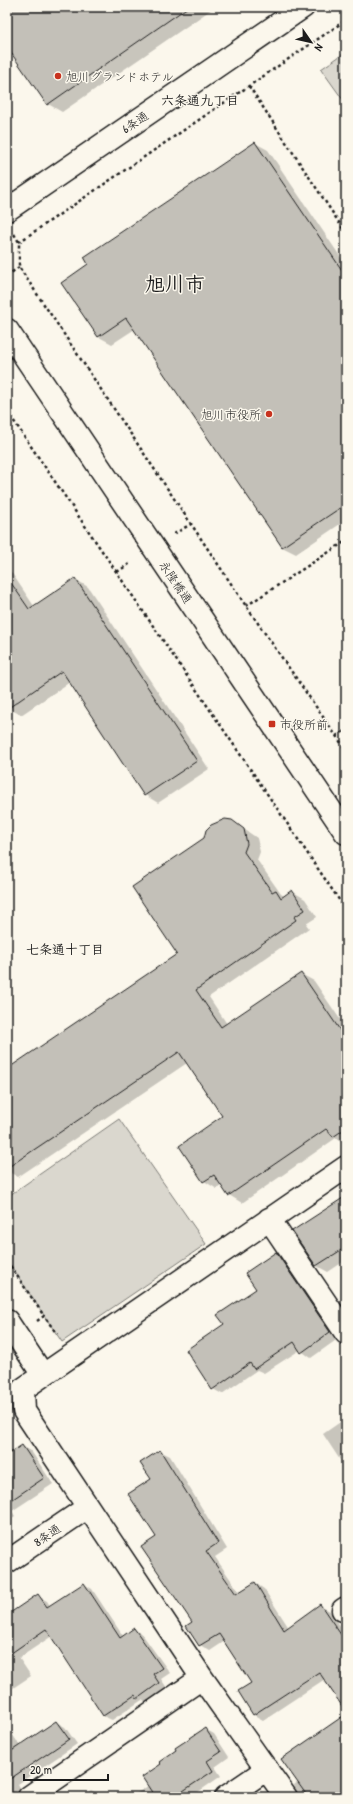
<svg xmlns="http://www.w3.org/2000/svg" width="353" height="1804" font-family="'Patrick Hand','Klee One',sans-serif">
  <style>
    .green { fill: #dad7ce; stroke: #7b7a75 }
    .shadow { fill: #0003 }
    .building { fill: #c3c0b8; stroke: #1c1c1c }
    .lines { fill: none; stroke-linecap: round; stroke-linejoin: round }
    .minor-casing { stroke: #1c1c1c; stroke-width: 25 }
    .path { stroke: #1c1c1c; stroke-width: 2.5; stroke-dasharray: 3 3; stroke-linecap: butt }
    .minor { stroke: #fbf7ec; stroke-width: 22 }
    .poi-dot { fill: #c8321e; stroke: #fbf7ec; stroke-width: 1.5 }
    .labels { text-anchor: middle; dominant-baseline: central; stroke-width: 3; stroke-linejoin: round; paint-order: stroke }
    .poi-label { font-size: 12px; fill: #1c1c1c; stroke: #fbf7ec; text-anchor: start }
    .street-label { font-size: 12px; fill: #1c1c1c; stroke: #fbf7ec }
    .neighbourhood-label { font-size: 13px; font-weight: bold; fill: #1c1c1c; stroke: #fbf7ec }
    .town-label { font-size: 20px; font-weight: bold; fill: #1c1c1c; stroke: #fbf7ec }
  </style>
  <rect width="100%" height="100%" fill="#fbf7ec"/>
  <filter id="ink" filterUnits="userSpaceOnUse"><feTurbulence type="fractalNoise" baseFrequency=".025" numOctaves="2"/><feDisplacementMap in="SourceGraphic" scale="8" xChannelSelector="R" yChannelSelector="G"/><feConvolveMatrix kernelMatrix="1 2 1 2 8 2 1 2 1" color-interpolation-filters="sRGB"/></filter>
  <g filter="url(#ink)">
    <path class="green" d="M346,52V104L321,69Z
      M119,1119L206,1244L62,1342L7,1260V1197Z"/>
    <path class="shadow" d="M7,7H215L62,112L48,104L7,45Z
      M255,143L268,150L346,265V520L296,554L282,547L135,329L112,344L99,337L62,283Z
      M7,566L34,606L75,579L88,587L209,769L158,803L145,795L70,682L21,715L8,708Z
      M232,821L257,838L260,852L257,860L281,894L284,896L292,891L305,899L317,917L306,924L309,928L209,997L227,1024L301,974L314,981L346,1028V1144L336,1138L242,1203L229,1195L222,1185L217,1189L204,1181L223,1116L187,1063L18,1177L7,1171V1070L179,954Z
      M346,1197V1260L328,1272L317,1266L294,1231Z
      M276,1253L285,1258L339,1338L311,1358L300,1350L264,1373L257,1370L222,1394L213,1389L225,1325L257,1289Z
      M346,1418V1463L340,1460L323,1434Z
      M22,1446L31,1451L53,1484L12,1511L15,1516L7,1522V1450L10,1454Z
      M160,1451L170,1456L227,1549L215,1557L240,1593L255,1583L264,1589L289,1628L320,1606L330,1611L341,1627L346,1624V1710L325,1679L263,1720L254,1715L239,1692L252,1683L225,1641L210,1651L200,1645L194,1622L157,1537L152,1480Z
      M84,1584L92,1589L123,1636L134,1629L142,1634L170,1673L161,1679L167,1688L146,1703L142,1700L112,1720L103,1716L52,1636L19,1658L31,1676L7,1692V1617L38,1596L47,1601L50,1606Z
      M346,1715V1797H299L294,1785L298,1782Z
      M56,1722L65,1727L77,1744L18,1784L21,1789L7,1797V1726L20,1746Z
      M205,1729L214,1734L229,1757L215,1767L221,1776L191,1797H131L148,1786L162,1764Z
      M91,1790L100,1795L101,1797H81Z"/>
    <path class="building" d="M7,7H188L47,105L7,47Z
      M255,142L346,276V504L282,547L126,318L98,337L61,283L88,264L84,257Z
      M7,577L29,609L75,578L197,761L144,796L62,671L7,709Z
      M225,819L232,820L244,829L247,844L244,852L272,892L276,890L281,898L292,890L305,910L294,917L296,920L196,990L221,1027L301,973L346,1039V1128L333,1137L326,1129L228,1196L214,1175L203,1182L179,1146L222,1116L179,1052L7,1168V1069L177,954L132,887L204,838L206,830L211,825Z
      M346,1196V1247L316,1266L292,1231Z
      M276,1252L330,1332L301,1353L294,1342L254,1369L250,1363L212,1390L186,1350L224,1324L217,1315L256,1289L245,1273Z
      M22,1445L44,1478L7,1503V1455Z
      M160,1450L218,1543L206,1551L236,1594L255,1582L284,1630L320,1604L346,1642V1712L319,1672L253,1715L238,1691L251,1683L219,1634L199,1646L186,1626L192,1622L141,1547L156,1537L128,1494L151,1479L140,1463Z
      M84,1583L120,1638L134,1628L162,1668L153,1674L159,1683L137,1699L135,1695L103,1716L46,1629L7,1656V1615L38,1594L47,1607Z
      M346,1714V1797H308L281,1759Z
      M56,1721L69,1739L7,1781V1754Z
      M205,1728L221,1752L207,1761L213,1771L174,1797H155L142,1777L161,1764L159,1762L176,1750L175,1748Z"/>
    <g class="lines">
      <defs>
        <path id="minor" d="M7,210L303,7
          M7,330L346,833
          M269,1219L346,1333
          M7,1321L43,1375
          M7,1562L88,1507
          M343,1610L346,1608
          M29,1797L202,1678
          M226,1797L267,1769
          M286,1797L202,1678L24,1411L23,1389L346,1167"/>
      </defs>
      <use href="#minor" class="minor-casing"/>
      <path class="path" d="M249,86L346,233
        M14,234L19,242V267L246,606L346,750
        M19,242L346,20
        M7,276L19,267
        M7,411L346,910
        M174,534L191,524
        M117,572L132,562
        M246,606L346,541
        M336,736L346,730
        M7,1261L44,1316
        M37,1321L44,1316L57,1334"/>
      <use href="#minor" class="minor"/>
    </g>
  </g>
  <g class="poi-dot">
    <circle cx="58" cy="76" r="4"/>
    <circle cx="269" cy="414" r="4"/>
    <rect x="268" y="720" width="8" height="8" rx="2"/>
  </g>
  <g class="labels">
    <g class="poi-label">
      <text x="66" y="76">旭川グランドホテル</text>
      <text x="261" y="414" text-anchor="end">旭川市役所</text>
      <text x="280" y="724">市役所前</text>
    </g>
    <g class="street-label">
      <text transform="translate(135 122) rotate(-34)">6条通</text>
      <text transform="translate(176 582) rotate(56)">永隆橋通</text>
      <text transform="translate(47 1535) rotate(-34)">8条通</text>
    </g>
    <g class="neighbourhood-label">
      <text x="200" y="100">六条通九丁目</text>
      <text x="65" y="949">七条通十丁目</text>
    </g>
    <g class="town-label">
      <text x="175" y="283">旭川市</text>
    </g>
  </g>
  <rect width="353" height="1804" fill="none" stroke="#fbf7ec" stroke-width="24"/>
  <rect x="12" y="12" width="329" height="1780" fill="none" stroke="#1c1c1c" stroke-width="1.5" filter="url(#ink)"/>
  <g transform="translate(311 42) rotate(124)" stroke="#fbf7ec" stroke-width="3" paint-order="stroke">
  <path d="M0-3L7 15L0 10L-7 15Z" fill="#1c1c1c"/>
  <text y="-6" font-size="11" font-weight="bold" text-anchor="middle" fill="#1c1c1c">N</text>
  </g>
  <path d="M24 1774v6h84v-6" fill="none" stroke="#1c1c1c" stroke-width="2"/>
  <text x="30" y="1774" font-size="12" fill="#1c1c1c" stroke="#fbf7ec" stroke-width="3" paint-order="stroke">20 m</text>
</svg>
